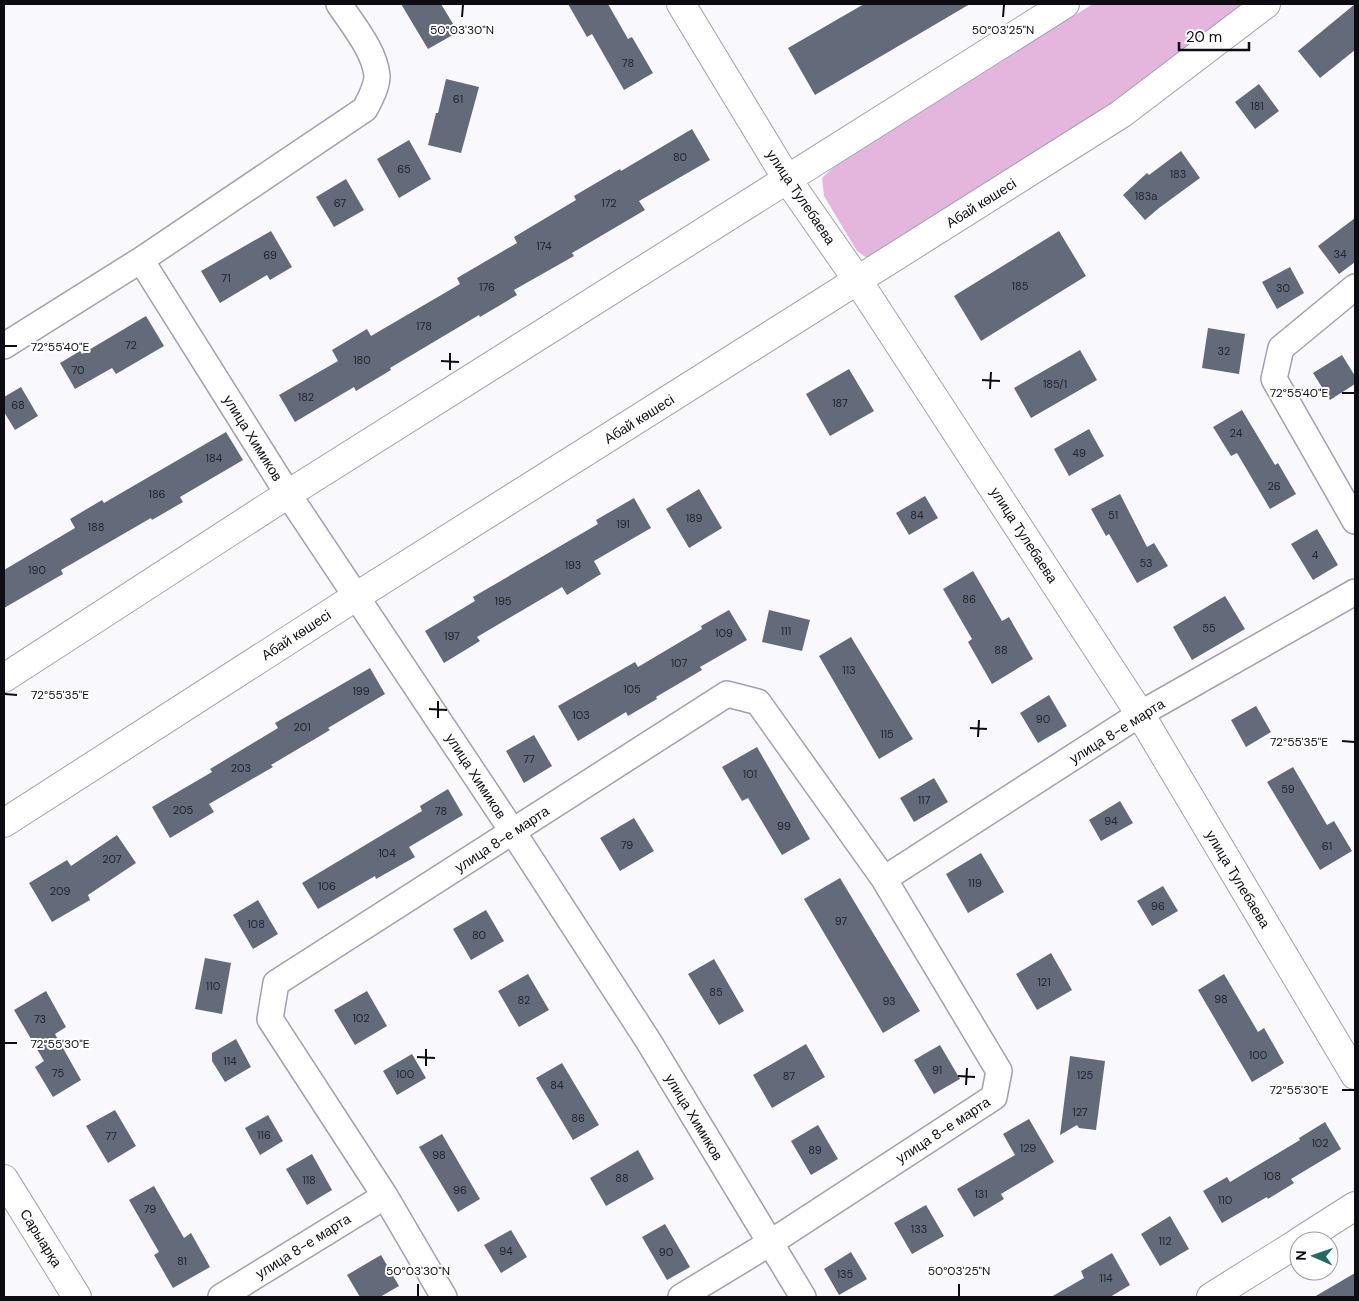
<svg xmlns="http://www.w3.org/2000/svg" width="1359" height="1301" font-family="'DM Sans',sans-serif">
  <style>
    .green { fill: #e4b6de }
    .building { fill: #636a79 }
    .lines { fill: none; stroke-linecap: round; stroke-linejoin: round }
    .minor-casing { stroke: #a1a0b1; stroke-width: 28 }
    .tertiary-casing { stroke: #a1a0b1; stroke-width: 30 }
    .secondary-casing { stroke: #a1a0b1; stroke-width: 30 }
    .minor { stroke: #fff; stroke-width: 25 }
    .tertiary { stroke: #fff; stroke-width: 28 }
    .secondary { stroke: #fff; stroke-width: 28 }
    .ticks { fill: none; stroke: #0c0c12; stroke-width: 2 }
    .labels { text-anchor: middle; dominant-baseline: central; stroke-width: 4; stroke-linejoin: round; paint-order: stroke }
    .number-label { font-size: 11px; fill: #22242c }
    .street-label { font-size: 14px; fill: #0c0c12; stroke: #fff }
    .ticks-label { font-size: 12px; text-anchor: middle; fill: #0c0c12; stroke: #fff; stroke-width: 4; stroke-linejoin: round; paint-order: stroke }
  </style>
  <rect width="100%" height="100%" fill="#f9f9fd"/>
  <path class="green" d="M1093,4H1246L1081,132L867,258L857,251L824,196L822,178L840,161Z"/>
  <path class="building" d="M401,4H441L458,32L428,49Z
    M568,4H608L628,39L632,37L653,73L624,90L592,34L587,37Z
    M864,4H970L815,95L788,48Z
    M1355,4V50L1320,78L1298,51Z
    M446,79L479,87L461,153L428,145L436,113H438Z
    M1259,84L1279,111L1255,129L1235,102Z
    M692,129L710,160L639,201L645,210L572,253L574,256L514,290L517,295L480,317L479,315L390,368L391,370L356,391L354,387L295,422L279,395L338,361L332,350L367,329L371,336L460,284L457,278L517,243L514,237L576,200L574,196L620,169L621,171Z
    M409,140L431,179L399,198L377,159Z
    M1181,151L1200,178L1159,208L1145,220L1123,195L1147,173L1149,175Z
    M346,179L364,210L334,227L316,197Z
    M1355,218V262L1339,274L1318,246Z
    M271,231L292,267L270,280L267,275L220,303L201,271Z
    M1059,231L1086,276L981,341L954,296Z
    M1290,267L1304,293L1277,309L1262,282Z
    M146,316L164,346L116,374L112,368L75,389L60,363L80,351L82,354Z
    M1208,328L1245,334L1239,374L1202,368Z
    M1080,350L1097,380L1031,418L1014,388Z
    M1342,355L1355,376V384L1330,400L1313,373Z
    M849,369L874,411L830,436L806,394Z
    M21,387L38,416L15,430L4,412V397Z
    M1242,410L1275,465L1278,463L1296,494L1270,509L1237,453L1231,456L1213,427Z
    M1089,429L1104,456L1069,476L1054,449Z
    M226,432L243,460L180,497L183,502L152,520L151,518L61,570L63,574L4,608V570L75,528L70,519L102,500L104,503Z
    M699,489L722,528L689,548L666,509Z
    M1120,494L1147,547L1154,543L1168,566L1137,583L1109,534L1106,536L1091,509Z
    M925,496L938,518L909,535L896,513Z
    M634,498L651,528L594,561L601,574L567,595L562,587L477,637L480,641L444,663L425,631L475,601L473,597L598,524L596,520Z
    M1317,529L1338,565L1313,580L1291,544Z
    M973,571L1002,621L1009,617L1033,659L992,684L968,642L972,639L943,589Z
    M1225,596L1245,629L1192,660L1173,627Z
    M729,610L747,640L700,667L702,670L656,697L657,699L628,716L626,712L578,741L558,706L635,662L638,667L702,629L701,626Z
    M769,610L810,620L802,651L762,642Z
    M851,637L913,739L879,759L819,656Z
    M370,668L385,694L328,728L330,730L271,765L273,767L209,804L214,812L170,838L152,807L212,772L210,769L278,728L275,723Z
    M1049,695L1067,726L1038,743L1020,713Z
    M1256,706L1271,732L1246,747L1231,720Z
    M534,735L552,766L524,783L506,751Z
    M757,747L810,839L782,855L748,798L742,801L722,767Z
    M1293,767L1327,825L1334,821L1352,851L1320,870L1267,782Z
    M934,778L948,802L914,822L900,798Z
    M448,789L463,815L409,847L415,857L376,879L375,876L318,909L302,883L422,811L420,806Z
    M1120,801L1133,823L1101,841L1089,820Z
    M634,818L654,851L620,871L600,838Z
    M117,835L136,863L88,895L90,900L52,922L29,883L67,860L71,866Z
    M981,853L1004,892L968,913L946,874Z
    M840,878L920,1011L883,1033L804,899Z
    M1163,886L1178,911L1152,926L1137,901Z
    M258,900L278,934L253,949L233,915Z
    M486,910L504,941L471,960L453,929Z
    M1051,953L1072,990L1037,1010L1016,974Z
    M205,958L231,963L222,1014L195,1009Z
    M714,959L744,1011L719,1025L688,974Z
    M528,974L549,1010L519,1027L498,991Z
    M1224,974L1258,1032L1264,1028L1284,1063L1252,1082L1198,990Z
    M46,991L66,1027L55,1034L81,1080L53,1097L35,1067L44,1061L14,1010Z
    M367,991L387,1026L355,1045L334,1010Z
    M236,1039L251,1067L225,1082L212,1061V1053Z
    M806,1044L825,1077L772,1108L753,1075Z
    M940,1045L960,1079L934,1094L914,1060Z
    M412,1054L426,1078L397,1095L383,1071Z
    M1070,1056L1105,1061L1096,1130L1079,1128L1077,1125L1060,1135Z
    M562,1063L599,1125L573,1140L536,1078Z
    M115,1110L136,1146L108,1163L86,1126Z
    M268,1115L283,1141L260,1155L245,1128Z
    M1029,1119L1054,1162L1001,1194L1004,1199L974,1217L957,1189L1015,1155L1003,1134Z
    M1325,1122L1341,1149L1291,1179L1294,1183L1268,1199L1267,1197L1222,1223L1203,1191L1227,1177L1230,1182L1300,1140L1299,1138Z
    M818,1125L838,1159L811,1175L791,1141Z
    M442,1134L480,1199L458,1212L419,1147Z
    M638,1150L654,1179L606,1206L590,1178Z
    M312,1154L332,1190L307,1205L286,1169Z
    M154,1186L184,1238L191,1233L210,1267L173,1288L154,1255L159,1252L129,1200Z
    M926,1205L944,1236L912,1254L894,1223Z
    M1170,1216L1189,1249L1160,1266L1141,1234Z
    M665,1224L690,1267L667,1280L642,1237Z
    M511,1230L527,1257L501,1273L484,1245Z
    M851,1252L867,1279L839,1295L824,1269Z
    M1112,1253L1130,1285L1110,1297H1051L1084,1278L1081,1271Z
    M381,1255L399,1286L380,1297H360L347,1275Z
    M1355,1273V1297H1314Z"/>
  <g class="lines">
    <defs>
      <path id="minor" d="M141,260L288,494L513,832L649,1042L803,1297
        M1355,287L1281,348L1274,379L1355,521
        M4,346L141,260L365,109C370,99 377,87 377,76C375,51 352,24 339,4
        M884,879L1140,714L1355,592
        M221,1297L385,1196
        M444,1297L385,1196L270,1019L276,983L727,694L758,702L884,879L999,1071L994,1097L770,1243L681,1297"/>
      <path id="tertiary" d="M681,4L787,179L858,281L1140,714L1355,1075
        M4,678L288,494L1065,4
        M4,823L357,596L1121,114L1266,4
        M1300,1241L1355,1206
        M1211,1297L1299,1242"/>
      <path id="secondary" d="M4,1179L77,1297"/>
    </defs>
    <use href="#minor" class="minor-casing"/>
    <use href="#tertiary" class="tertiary-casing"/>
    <use href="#secondary" class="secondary-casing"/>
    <use href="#minor" class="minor"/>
    <use href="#tertiary" class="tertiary"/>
    <use href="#secondary" class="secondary"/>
  </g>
  <path class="ticks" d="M462,17L463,5M1003,17L1004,5M5,346H17M441,361L459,362M450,370V353M982,380L1000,381M990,389L991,372M1342,393H1354M5,694L17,695M429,709L447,710M438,718V701M970,728L987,729M978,737L979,720M1342,741L1354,742M5,1043H17M417,1057L435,1058M426,1066V1049M958,1076L975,1077M966,1085L967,1068M1342,1090H1354M418,1296V1284M959,1296V1284"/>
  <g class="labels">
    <g class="number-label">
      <text x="628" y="63">78</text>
      <text x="458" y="99">61</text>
      <text x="1257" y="106">181</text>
      <text x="680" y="157">80</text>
      <text x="404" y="169">65</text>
      <text x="1178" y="174">183</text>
      <text x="1146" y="196">183а</text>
      <text x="340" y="203">67</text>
      <text x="609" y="203">172</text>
      <text x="544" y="246">174</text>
      <text x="1340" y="254">34</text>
      <text x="270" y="255">69</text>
      <text x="226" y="278">71</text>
      <text x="1020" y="286">185</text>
      <text x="487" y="287">176</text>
      <text x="1283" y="288">30</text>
      <text x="424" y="326">178</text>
      <text x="131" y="345">72</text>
      <text x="1224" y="351">32</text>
      <text x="362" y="360">180</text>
      <text x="78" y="370">70</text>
      <text x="1055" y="384">185/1</text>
      <text x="306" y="397">182</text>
      <text x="840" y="403">187</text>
      <text x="18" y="405">68</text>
      <text x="1236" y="433">24</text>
      <text x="1079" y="453">49</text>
      <text x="214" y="458">184</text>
      <text x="1274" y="486">26</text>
      <text x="157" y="494">186</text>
      <text x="917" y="515">84</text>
      <text x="1113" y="515">51</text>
      <text x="694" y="518">189</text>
      <text x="623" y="524">191</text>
      <text x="96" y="527">188</text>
      <text x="1315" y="555">4</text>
      <text x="1146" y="563">53</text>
      <text x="573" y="565">193</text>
      <text x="37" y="570">190</text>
      <text x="969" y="599">86</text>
      <text x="503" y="601">195</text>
      <text x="1209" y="628">55</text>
      <text x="786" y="631">111</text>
      <text x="724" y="633">109</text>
      <text x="452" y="636">197</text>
      <text x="1001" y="650">88</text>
      <text x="679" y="663">107</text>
      <text x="849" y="670">113</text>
      <text x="632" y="689">105</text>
      <text x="361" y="691">199</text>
      <text x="581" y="715">103</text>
      <text x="1043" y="719">90</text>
      <text x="302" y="727">201</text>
      <text x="887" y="734">115</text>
      <text x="529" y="759">77</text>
      <text x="241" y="768">203</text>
      <text x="750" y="774">101</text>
      <text x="1288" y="789">59</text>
      <text x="924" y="800">117</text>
      <text x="183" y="810">205</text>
      <text x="441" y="811">78</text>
      <text x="1111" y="821">94</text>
      <text x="784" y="826">99</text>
      <text x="627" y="845">79</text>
      <text x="1327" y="846">61</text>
      <text x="387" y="853">104</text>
      <text x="112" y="859">207</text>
      <text x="975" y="883">119</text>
      <text x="327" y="886">106</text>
      <text x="60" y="891">209</text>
      <text x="1158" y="906">96</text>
      <text x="841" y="921">97</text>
      <text x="256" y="924">108</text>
      <text x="479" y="935">80</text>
      <text x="1044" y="982">121</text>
      <text x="213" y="986">110</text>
      <text x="716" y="992">85</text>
      <text x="1221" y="999">98</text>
      <text x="524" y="1000">82</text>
      <text x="889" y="1001">93</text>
      <text x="361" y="1018">102</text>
      <text x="40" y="1019">73</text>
      <text x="1258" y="1055">100</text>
      <text x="230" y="1061">114</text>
      <text x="937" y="1070">91</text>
      <text x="58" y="1073">75</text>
      <text x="405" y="1074">100</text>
      <text x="1085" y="1075">125</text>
      <text x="789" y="1076">87</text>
      <text x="557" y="1085">84</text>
      <text x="1080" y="1112">127</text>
      <text x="578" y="1118">86</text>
      <text x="264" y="1135">116</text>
      <text x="111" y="1136">77</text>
      <text x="1320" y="1143">102</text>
      <text x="1028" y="1148">129</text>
      <text x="815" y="1150">89</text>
      <text x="439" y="1155">98</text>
      <text x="1272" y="1176">108</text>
      <text x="622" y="1178">88</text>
      <text x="309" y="1180">118</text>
      <text x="460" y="1190">96</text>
      <text x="981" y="1194">131</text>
      <text x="1225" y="1200">110</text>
      <text x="150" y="1209">79</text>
      <text x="919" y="1229">133</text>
      <text x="1165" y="1241">112</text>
      <text x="506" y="1251">94</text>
      <text x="666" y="1252">90</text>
      <text x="182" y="1261">81</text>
      <text x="845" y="1274">135</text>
      <text x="1106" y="1278">114</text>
    </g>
    <g class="street-label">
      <text transform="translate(801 197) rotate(56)">улица Тулебаева</text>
      <text transform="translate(981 203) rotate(-32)">Абай көшесі</text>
      <text transform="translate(639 419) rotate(-32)">Абай көшесі</text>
      <text transform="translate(253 438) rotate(58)">улица Химиков</text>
      <text transform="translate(1024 535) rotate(57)">улица Тулебаева</text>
      <text transform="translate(296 635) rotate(-33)">Абай көшесі</text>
      <text transform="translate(1117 731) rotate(-32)">улица 8-е марта</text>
      <text transform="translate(476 776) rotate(57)">улица Химиков</text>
      <text transform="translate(502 839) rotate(-33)">улица 8-е марта</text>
      <text transform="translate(1238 879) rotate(59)">улица Тулебаева</text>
      <text transform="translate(694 1117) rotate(59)">улица Химиков</text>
      <text transform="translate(943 1130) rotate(-33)">улица 8-е марта</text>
      <text transform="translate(41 1238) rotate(58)">Сарыарқа</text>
      <text transform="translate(303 1246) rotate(-32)">улица 8-е марта</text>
    </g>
  </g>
  <g class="ticks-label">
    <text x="462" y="34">50°03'30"N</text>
    <text x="1003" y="34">50°03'25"N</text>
    <text x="60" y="351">72°55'40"E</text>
    <text x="1299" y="397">72°55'40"E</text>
    <text x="60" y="699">72°55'35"E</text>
    <text x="1299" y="746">72°55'35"E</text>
    <text x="60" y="1048">72°55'30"E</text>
    <text x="1299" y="1094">72°55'30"E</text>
    <text x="418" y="1275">50°03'30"N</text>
    <text x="959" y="1275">50°03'25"N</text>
  </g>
  <rect width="1359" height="1301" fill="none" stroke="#0c0c12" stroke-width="10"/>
  <g transform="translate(1314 1256) rotate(272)"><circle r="24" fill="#ffffff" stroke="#9e9ea0"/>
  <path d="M0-4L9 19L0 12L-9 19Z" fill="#226a62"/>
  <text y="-8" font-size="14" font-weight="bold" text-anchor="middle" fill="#0c0c12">N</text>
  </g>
  <path d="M1179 42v8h70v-8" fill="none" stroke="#0c0c12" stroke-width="2.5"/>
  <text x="1186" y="42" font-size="15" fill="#0c0c12" stroke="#ffffff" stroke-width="4" paint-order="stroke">20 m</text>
</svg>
